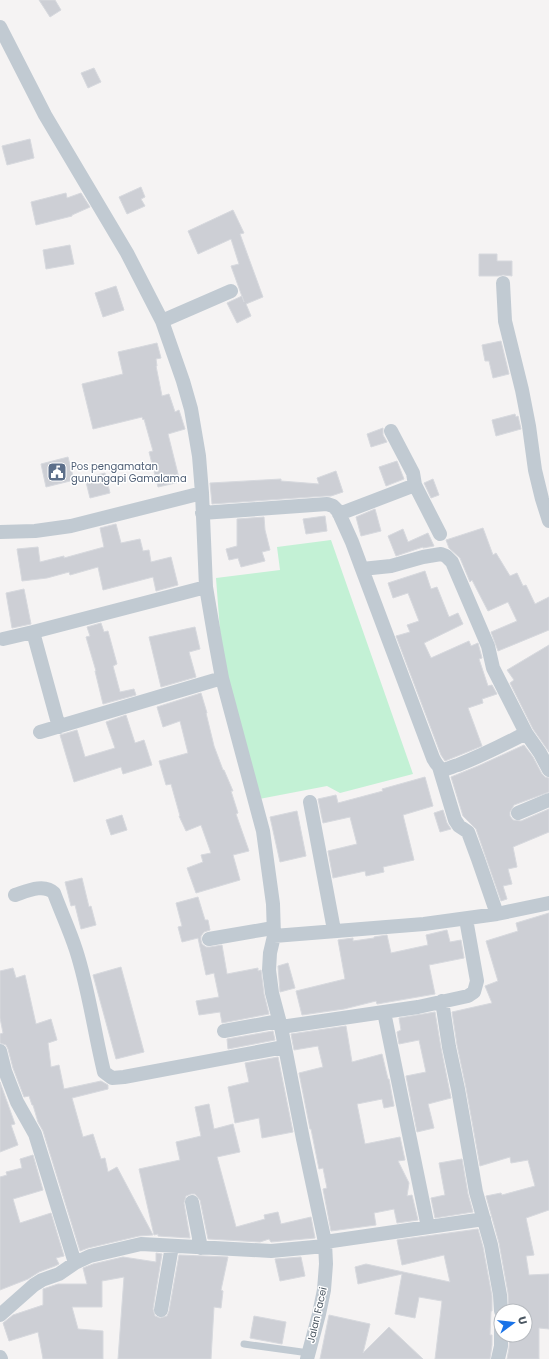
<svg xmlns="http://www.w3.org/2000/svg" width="549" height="1359" font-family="Poppins,sans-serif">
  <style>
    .green { fill: #c3f1d5 }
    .building { fill: #cdcfd5; stroke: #d7d9de }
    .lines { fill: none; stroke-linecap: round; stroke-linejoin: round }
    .lane { stroke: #c1cad2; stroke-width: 7 }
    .street { stroke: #c1cad2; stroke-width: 14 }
    .labels { text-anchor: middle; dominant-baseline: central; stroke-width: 3; stroke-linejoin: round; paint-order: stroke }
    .service-label { font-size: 10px; fill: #4e5e75; stroke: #fff; text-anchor: start }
    .street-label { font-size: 10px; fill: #4a5661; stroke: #fff }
  </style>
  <rect width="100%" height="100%" fill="#f5f3f3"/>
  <path class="green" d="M331,540L413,774L340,793L327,786L254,800L221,644L216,578L280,570L277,547Z"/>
  <path class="building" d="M39,0H55L61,10L50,17Z
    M94,68L101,82L88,88L81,73Z
    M30,139L34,158L7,165L2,146Z
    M141,187L145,197L141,199L145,206L127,214L119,197Z
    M66,193L67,198L81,193L90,207L72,215V216L36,225L31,202Z
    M233,210L244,233L240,234L263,297L246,304L251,316L237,323L227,303L242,296L244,302L231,266L239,264L231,239L198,254L188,231Z
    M70,245L74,264L46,269L43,250Z
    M479,254H497V261H512V276L503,275L498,276H479Z
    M116,286L124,310L103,317L95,293Z
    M501,341L509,374L493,378L489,361H485L482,345Z
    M157,343L161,358L156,359L157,366H156L162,396L169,394L175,412L179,410L185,429L168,434L180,482L158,487L149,452L153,451L144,419L143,420L142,417L93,429L82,384L123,374L118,352Z
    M515,414L516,417L518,416L521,429L496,436L492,420Z
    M383,428V435L387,442L371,447L367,434Z
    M68,457L74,480L46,487L41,464Z
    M397,461L404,479L386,486L379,467Z
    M336,471L343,492L331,496H326L212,504L210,483L281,479V481L319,484L317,478Z
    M105,473L110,493L90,498L85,478Z
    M433,479L439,495L431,498L424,483Z
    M375,509L381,531L361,536L356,517Z
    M325,516L327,531L306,534L303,519Z
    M264,517L265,530L270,550L262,552L265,561L241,567L238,558L229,560L226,549L237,546V519Z
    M116,524L121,543L140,539L143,551L149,550L151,562L171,557L178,585L156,591L153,577L103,590L98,567L70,575L69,572L47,578L22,581L17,549L38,547L40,562L64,556V558L104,547L100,528Z
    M483,528L493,555L496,553L510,576L517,573L523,586L526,585L535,604L549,597V630L498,651L491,632L517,621L508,602L488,611L472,580L470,582L460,558L449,548L446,540Z
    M403,529L408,542L428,533L434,546L423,548V547L396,556L388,536Z
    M425,571L431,589L437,587L449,617L458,613L463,624L424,643L431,658L469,641L471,646L478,643L482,658L479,659L488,686L492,685L497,694L482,699L483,703L468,708L482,746L445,761L441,755L396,636L410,632L407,625L419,621L408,593L393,598L388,583Z
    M24,589L31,624L12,628L6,593Z
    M101,623L104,632L108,631L117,664L113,666L120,692L134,689L136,695L103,704L95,671H96L86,637L90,636L87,627Z
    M195,627L200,649L189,652L196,677L161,687L149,637Z
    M549,645V752L533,729L510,683L514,680L507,670Z
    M201,693L207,713H206L214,746L223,770H224L233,791H231L238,813L236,814L249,851L233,855L240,880L196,893L187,868L203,862L201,855L211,853L201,825L186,831L179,816H180L171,784L166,785L159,761L188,753L180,721L163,727L157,707Z
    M126,715L135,743L144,740L152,765L123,774L121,767L74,782L60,735L77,730L85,757L115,748L106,722Z
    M524,745L533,757L542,774L545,777L549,778V792L514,805L510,812V816L513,820L521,821L549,809V832L513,847L517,867L508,869L512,884L503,886L507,899L501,901L476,829L463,816L451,777L478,766Z
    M425,777L433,806L403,815L414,860L383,867L384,872L366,876L365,871L333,878L328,851L357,844L350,817L323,823L318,799L336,795L338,803L383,791L382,789Z
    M443,810L447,823L451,829L440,832L434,813Z
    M297,811L306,856L280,862L270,817Z
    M122,815L127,830L111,835L106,820Z
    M82,878L89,907L91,906L96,925L81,929L75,905L71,906L65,882Z
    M198,897L205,920H208L210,930L204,932L201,936V940L202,944L206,947H210L222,945L227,974L258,968V971L261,970L264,994L269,1014L222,1023L220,1012L199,1015L196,1001L219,997L214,973L206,975L198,938L182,942L178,927L182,926L176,903Z
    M549,913V1210L526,1218L534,1255L526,1256L529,1275L549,1274V1329L539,1328V1359H507L509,1348L510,1335H525V1311H509L508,1293L499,1243L486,1196L501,1193L502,1195L535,1186L528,1160L511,1163L510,1157L480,1166L466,1088L457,1045L452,1012L492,1003L485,986L498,981L486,941L518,931L516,923Z
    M447,930L450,942L461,940L464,958L429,965L435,994L377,1004L376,1001L344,1009L302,1015L296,991L345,979L338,940L353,938V941L374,938V937L387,935L391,953L428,945L426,935Z
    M288,963L295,988L280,992L278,966Z
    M121,967L144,1052L116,1059L93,975Z
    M13,968L16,978L25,975L36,1024L51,1019L57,1040L48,1043L51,1067L59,1065L64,1089L101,1081L108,1085V1089L72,1098L83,1137L93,1134L101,1159L105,1158L108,1172L117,1167L153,1235L139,1236L88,1248L80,1251L43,1131L38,1122L33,1105H32L29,1096L24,1097L13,1068L8,1049L6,1045L0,1043V1034L3,1033L0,1018V971Z
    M435,1012L441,1048L451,1098L428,1104L434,1128L417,1132L406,1076L426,1072L419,1040L399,1044L397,1032L401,1030L399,1018Z
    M346,1026L352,1062L382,1054L388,1079H389L394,1106L384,1108L382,1099L357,1104L365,1144L400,1137L405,1160L398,1161L409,1183L407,1196L412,1195L418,1220L397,1223L394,1209L374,1213L376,1225L331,1231L323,1189L327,1188L323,1168L319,1169L311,1129H310L299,1073L323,1067L318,1046L294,1050L291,1034Z
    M273,1031L275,1040L228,1049L227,1039Z
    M278,1057L293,1132L262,1138L259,1118L235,1123L228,1087L249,1082L245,1063Z
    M0,1082L15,1124L11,1125L18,1145L0,1152Z
    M209,1104L214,1129L233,1124L240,1152L217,1157L236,1227L265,1219L264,1215L278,1212L281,1224L311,1217L315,1238L271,1242L269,1239L260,1242L208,1239L200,1200L195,1194H191L186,1196L184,1203L190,1238L158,1236V1234L154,1235L139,1169L180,1160L176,1142L201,1136L195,1107Z
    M33,1155L43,1190L13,1199L20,1223L51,1213L64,1256L56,1258L59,1264L55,1266L39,1272L28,1279L0,1290V1177L7,1175L6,1172L22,1168L20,1159Z
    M462,1159L468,1194L473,1212L435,1218L431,1198L445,1195L439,1163Z
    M478,1229L483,1247L492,1296V1311H491L490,1335H492V1345L490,1359H435L442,1301L419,1297L415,1318L395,1314L402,1274L358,1284L355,1267L366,1264L450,1282L444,1255L402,1265L397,1240Z
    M156,1253L162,1254L153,1309L155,1316L160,1318L167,1316L169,1311L179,1255L228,1257L221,1290L223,1291L221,1308L214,1307L211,1359H118L124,1277L102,1281V1307H72L78,1329L103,1331V1359H43L38,1332L9,1341L3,1323L13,1315L43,1305V1289L58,1284H87L83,1268L93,1264L123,1257L156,1262Z
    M301,1257L305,1276L280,1281L275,1259Z
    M329,1315L370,1324L363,1353L389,1327L423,1359H320Z
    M254,1316L286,1322L282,1344L250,1338Z"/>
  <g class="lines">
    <path class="lane" d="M244,1344L309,1353"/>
    <path class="street" d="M0,27L45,115L127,253L162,321L183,381L191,409L199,456L202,493
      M503,283L505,321L522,390L529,426L535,470L542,499L549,521
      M162,321L231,291
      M415,485L440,534
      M202,513L327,504L333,506L338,511L352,542L362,569L391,566L423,557L441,554L446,556L452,562L488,646L493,668L526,733L540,753L549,770
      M339,514L415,485L413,473L391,431
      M0,532L35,531L71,526L202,493L206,587L215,640L222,678L263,831L273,904L274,936L270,953L269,970L272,993L281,1027L303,1139L325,1242L326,1264L324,1290L319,1314L307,1359
      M362,569L433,758C435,762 438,768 443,769C447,770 453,766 458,765C481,756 503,745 526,733
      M33,632L59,727
      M3,639L33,632L206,587
      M40,732L222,678
      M439,767L455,820L459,826L468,832L478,859L497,914
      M310,802L334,930
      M518,813L549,800
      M15,895C27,891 44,883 54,893C61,912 70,931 76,950C89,990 94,1031 104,1072L112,1078L124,1077L284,1047
      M274,936L424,924L497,914L549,903
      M209,939L273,928
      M442,1001L449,1047L458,1089L476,1192L491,1245L500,1295L501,1311
      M384,1012L428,1227
      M281,1027L418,1007L468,996L474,992L477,981L466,919
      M224,1031L279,1021
      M0,1051L5,1071L17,1102L35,1134L75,1263
      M192,1202L201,1248
      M325,1242L484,1219
      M161,1310L172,1246
      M0,1315L34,1285L42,1280L59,1274L75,1263L90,1256L141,1244L271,1251L325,1246
      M0,1357L1,1359
      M498,1359L501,1346V1328"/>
  </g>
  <defs>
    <symbol id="civic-square" viewBox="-11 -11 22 22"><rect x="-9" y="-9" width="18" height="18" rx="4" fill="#5c6f8a" stroke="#fff"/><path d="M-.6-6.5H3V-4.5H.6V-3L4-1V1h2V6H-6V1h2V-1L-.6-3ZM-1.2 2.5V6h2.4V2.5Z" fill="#fff"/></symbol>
  </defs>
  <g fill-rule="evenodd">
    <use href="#civic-square" x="46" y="461" width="22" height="22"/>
  </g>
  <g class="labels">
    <g class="service-label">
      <text x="71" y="466">Pos pengamatan<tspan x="71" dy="12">gunungapi Gamalama</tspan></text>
    </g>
    <g class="street-label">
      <text transform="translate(317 1315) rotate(-77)">Jalan Facei</text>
    </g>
  </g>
  <g transform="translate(513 1323) rotate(75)"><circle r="19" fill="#ffffff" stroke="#b7bbc0"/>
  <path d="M0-3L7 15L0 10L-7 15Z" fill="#1a73e8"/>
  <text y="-6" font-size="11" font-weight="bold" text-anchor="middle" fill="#4a5661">U</text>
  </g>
</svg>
